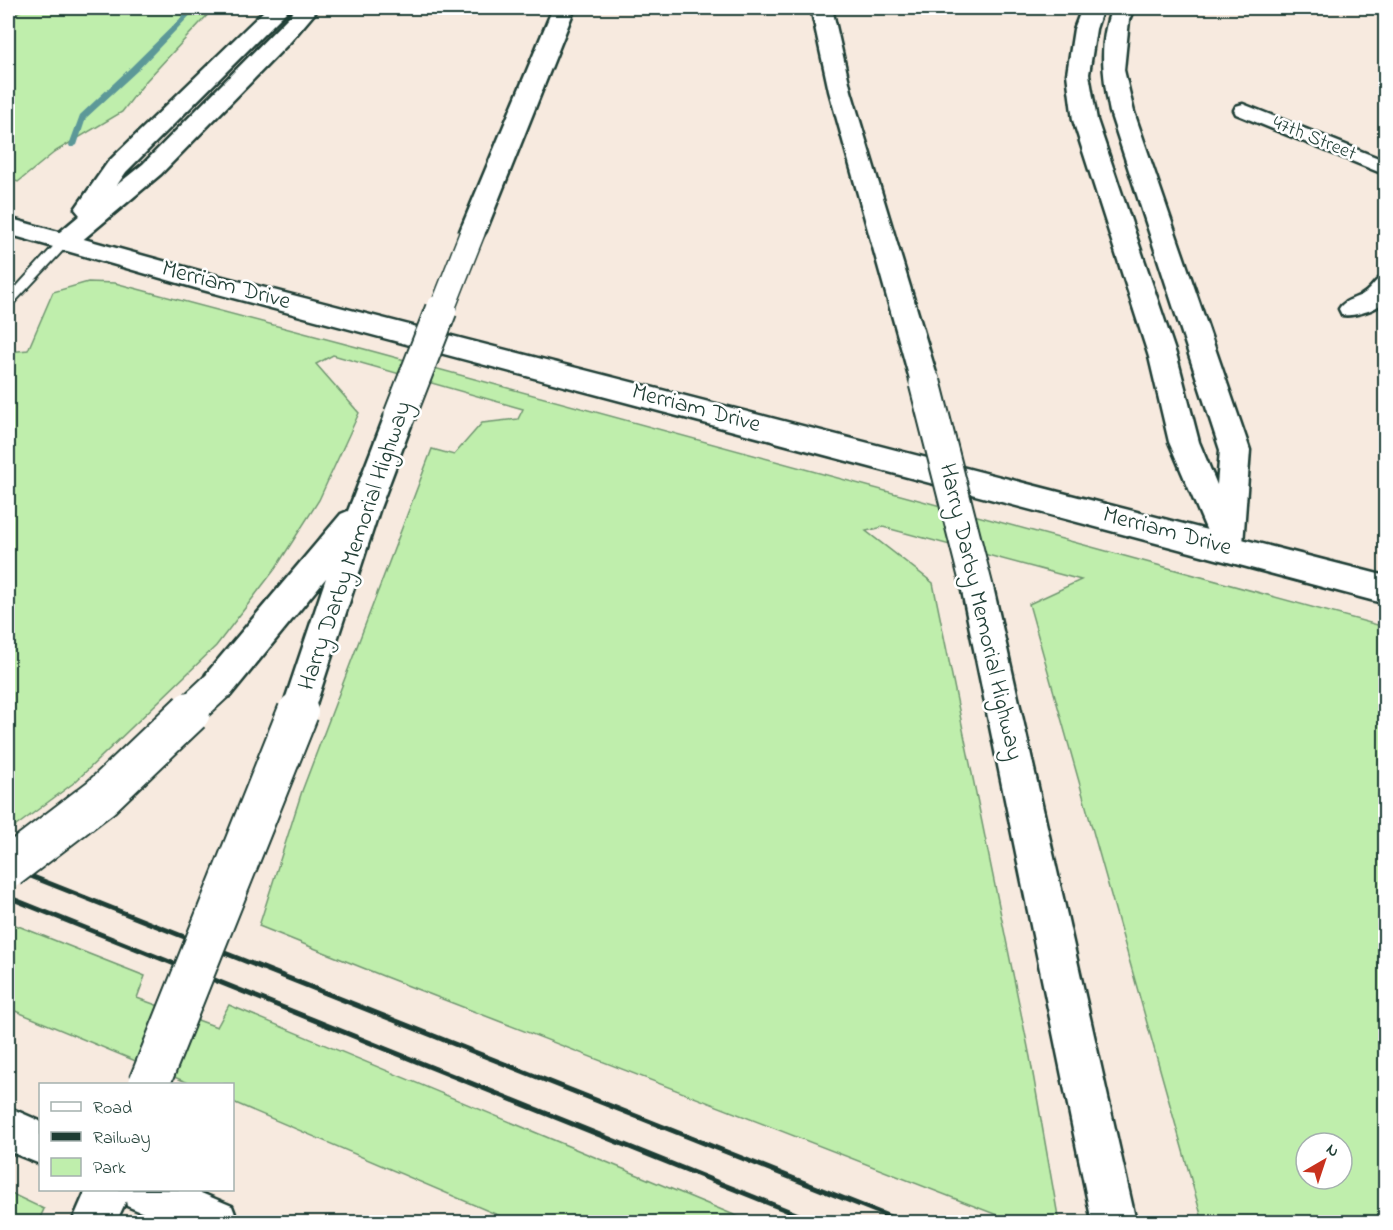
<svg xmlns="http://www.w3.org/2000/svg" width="1393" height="1230" font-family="'Indie Flower',sans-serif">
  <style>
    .green { fill: #bfeeac; stroke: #6f9670; stroke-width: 1.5; fill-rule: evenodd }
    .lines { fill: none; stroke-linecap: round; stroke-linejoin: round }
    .stream { fill: #5b9898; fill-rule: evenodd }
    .lane-casing { stroke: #1f3d34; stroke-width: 4 }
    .street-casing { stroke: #1f3d34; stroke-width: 5 }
    .secondary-casing { stroke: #1f3d34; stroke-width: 5 }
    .highway-casing { stroke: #1f3d34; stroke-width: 5 }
    .lane { fill: #fff; fill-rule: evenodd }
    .street { fill: #fff; fill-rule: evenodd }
    .secondary { fill: #fff; fill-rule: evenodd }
    .highway { fill: #fff; fill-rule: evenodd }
    .rail { stroke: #1f3d34; stroke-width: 5 }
    .highway-bridge-far2-casing { stroke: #1f3d34; stroke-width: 27; stroke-linecap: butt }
    .highway-bridge-far1-casing { stroke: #1f3d34; stroke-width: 35; stroke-linecap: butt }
    .highway-bridge-casing { stroke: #1f3d34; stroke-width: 44; stroke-linecap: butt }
    .highway-bridge-far2 { stroke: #fff; stroke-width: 24 }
    .highway-bridge-far1 { stroke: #fff; stroke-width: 31 }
    .highway-bridge { stroke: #fff; stroke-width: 40 }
    .labels { text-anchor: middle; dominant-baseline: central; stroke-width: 5; stroke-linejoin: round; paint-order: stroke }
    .far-street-label { font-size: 20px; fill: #1f3d34; stroke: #fff }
    .street-label { font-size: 24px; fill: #1f3d34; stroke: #fff }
  </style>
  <rect width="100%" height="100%" fill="#f7eadf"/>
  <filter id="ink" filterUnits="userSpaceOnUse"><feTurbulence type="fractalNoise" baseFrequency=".0167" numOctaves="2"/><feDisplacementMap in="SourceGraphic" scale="12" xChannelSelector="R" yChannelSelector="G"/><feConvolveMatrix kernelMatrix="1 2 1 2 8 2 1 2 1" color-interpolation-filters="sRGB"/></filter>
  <g filter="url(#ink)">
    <path class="green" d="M27,8H214L146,81L122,112L56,151L18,182L8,178V24L18,12Z
      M88,282L115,283L368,350L1385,627V1222H1203L1029,604L1081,580L883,527L866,531L933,583L1030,1057L1059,1222H1015L383,976L259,926L302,791L432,449L454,455L482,423L518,419L523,409L333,355L316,364L359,413L319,500L275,569L216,646L75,782L16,826L8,823V352L28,350L53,292ZM1306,1143H1342V1179H1306Z
      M8,922L145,976L137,998L217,1027L229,1005L751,1222H514L233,1102L232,1084H191L8,1008Z
      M8,1192L44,1209L38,1222H8Z"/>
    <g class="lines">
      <path class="stream" d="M191,8H197L137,71L86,118L77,145L73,147H70L69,145L80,115L131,67Z"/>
      <defs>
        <path id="lane" d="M64,238L69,242L68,245L12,305L8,306V296L60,239Z"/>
        <path id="street" d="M1243,104L1386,161V175L1236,114L1234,110L1236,106Z
          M1386,276C1386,283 1388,295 1384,301C1378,310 1352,317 1342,315L1339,309C1345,298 1359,299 1367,291C1374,285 1376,278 1386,276Z"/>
        <path id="secondary" d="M8,218L199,271L1386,576V604L199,289L8,234Z"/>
        <path id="highway" d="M267,8H290L126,172L117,185L143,164L297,8H319L291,41L161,174L73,248L64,251L55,248L51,242L55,236L80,215L75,209L108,162Z
          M553,8H575L486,231L482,237L473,240L464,237L460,231Z
          M811,8H832L851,91L939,383L935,391L925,394L915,391L911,383L829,91Z
          M1082,8H1103L1096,29L1089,74L1097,120L1177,357L1199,442L1217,485L1220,450L1110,112C1103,77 1098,43 1112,8H1134L1129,20L1124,70L1134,112L1250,450L1243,544L1245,548L1240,557L1229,561L1218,557L1169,442L1149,357L1073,120L1067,74L1074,29Z
          M400,404L410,407L415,415L380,508L310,723L298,728L286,723L281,712L326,578L230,696L218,700L206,696L201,685L206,674L341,514L348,511L385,415L390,407Z
          M978,577L990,581L994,591L1136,1222H1092L962,591L966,581Z
          M8,1107L40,1121V1164L8,1151Z
          M86,1190H194L232,1206L238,1222H165L127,1206L126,1201L116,1222H72Z"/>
      </defs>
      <use href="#lane" class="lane-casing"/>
      <use href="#street" class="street-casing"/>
      <use href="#secondary" class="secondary-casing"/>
      <use href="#highway" class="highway-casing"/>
      <use href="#lane" class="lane"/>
      <use href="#street" class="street"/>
      <use href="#secondary" class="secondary"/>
      <use href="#highway" class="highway"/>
      <path class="rail" d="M8,867L903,1222
        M8,897L816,1222"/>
      <defs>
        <path id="highway-bridge-far2" d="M441,312L473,231"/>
        <path id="highway-bridge-far1" d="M925,383L978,591
          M400,415L441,310
          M188,713L218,685"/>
        <path id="highway-bridge" d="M8,868L101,797L190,712
          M149,1084L298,712"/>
      </defs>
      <use href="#highway-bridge-far2" class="highway-bridge-far2-casing"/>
      <use href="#highway-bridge-far1" class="highway-bridge-far1-casing"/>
      <use href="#highway-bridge" class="highway-bridge-casing"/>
      <use href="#highway-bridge-far2" class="highway-bridge-far2"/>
      <use href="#highway-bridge-far1" class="highway-bridge-far1"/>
      <use href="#highway-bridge" class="highway-bridge"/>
    </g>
  </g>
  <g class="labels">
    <g class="far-street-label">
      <text transform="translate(1314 139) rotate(22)">47th Street</text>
    </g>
    <g class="street-label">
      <text transform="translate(226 286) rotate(15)">Merriam Drive</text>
      <text transform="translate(696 409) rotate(15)">Merriam Drive</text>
      <text transform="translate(1167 532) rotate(15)">Merriam Drive</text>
      <text transform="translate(356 546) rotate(-71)">Harry Darby Memorial Highway</text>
      <text transform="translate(980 612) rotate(77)">Harry Darby Memorial Highway</text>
    </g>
  </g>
  <rect width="1393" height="1230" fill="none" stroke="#fff" stroke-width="30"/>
  <rect x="15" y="15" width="1363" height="1200" fill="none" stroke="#1f3d34" stroke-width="2" filter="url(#ink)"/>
  <rect x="39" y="1083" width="195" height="108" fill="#ffffff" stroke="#a5b1ae" stroke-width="1.5"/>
  <rect x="51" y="1102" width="30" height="9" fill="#ffffff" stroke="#a5b1ae" stroke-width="1.5"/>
  <text x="93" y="1113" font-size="18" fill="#1f3d34">Road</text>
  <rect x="51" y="1132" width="30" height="9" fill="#1f3d34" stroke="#a5b1ae" stroke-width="1.5"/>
  <text x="93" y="1143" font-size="18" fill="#1f3d34">Railway</text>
  <rect x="51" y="1158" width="30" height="18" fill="#bfeeac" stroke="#a5b1ae" stroke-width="1.5"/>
  <text x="93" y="1173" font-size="18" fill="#1f3d34">Park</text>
  <g transform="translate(1324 1161) rotate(39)"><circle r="28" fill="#ffffff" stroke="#a5b1ae" stroke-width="1.5"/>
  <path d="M0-4.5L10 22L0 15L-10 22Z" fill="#c8321e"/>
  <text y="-9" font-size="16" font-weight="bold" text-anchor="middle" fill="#1f3d34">N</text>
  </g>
</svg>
